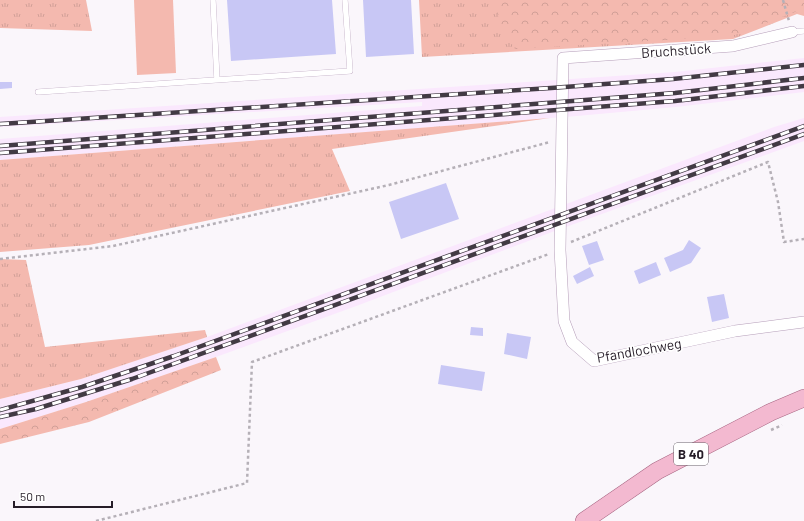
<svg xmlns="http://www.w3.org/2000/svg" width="804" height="521" font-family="Barlow,sans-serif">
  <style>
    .built { fill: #fae8fd }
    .grass { fill: url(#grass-tufts) }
    .forest { fill: url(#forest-crowns) }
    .park { fill: #f4b9af }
    .building { fill: #c8c7f5 }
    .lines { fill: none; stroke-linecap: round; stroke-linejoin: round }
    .service-casing { stroke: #b59eb9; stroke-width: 6 }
    .minor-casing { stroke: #b59eb9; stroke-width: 12 }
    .primary-casing { stroke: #a66481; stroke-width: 18 }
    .path { stroke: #b5b0b7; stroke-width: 2.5; stroke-dasharray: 3 3; stroke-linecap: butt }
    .service { stroke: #fff; stroke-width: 5.5 }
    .minor { stroke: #fff; stroke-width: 11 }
    .primary { stroke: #f3b9d0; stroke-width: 17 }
    .rail-casing { stroke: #423a44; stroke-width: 4.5 }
    .rail { stroke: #fff; stroke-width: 3; stroke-dasharray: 9; stroke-linecap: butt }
    .labels { text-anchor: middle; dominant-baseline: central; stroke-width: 3; stroke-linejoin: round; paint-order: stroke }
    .shield { fill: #fff; stroke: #676168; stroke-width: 1 }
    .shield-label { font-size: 13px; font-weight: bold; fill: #261d28 }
    .street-label { font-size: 14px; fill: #261d28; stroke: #fff }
  </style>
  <defs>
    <pattern id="grass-tufts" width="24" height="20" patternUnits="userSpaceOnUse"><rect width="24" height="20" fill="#f4b9af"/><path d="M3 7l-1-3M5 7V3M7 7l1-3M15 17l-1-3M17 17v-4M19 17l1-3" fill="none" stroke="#d19f97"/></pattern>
    <pattern id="forest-crowns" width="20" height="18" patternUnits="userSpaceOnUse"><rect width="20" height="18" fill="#f4b9af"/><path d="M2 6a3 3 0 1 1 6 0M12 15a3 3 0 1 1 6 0" fill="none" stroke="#d19f97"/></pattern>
  </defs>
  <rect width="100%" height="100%" fill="#faf6fb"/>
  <path class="built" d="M804,58V92L676,107L577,116L0,160V139L422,106V102L0,127V117L675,72Z
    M804,118V141L552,232L359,305L216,357L86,402L0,429V399L81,379L207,337L774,127Z"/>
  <path class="grass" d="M0,0H86L92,31L0,28Z
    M419,0H804V16L797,14L733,39L422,57Z
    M550,118L332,149L350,191L89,245L0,252V160Z
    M0,259L26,260L45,347L205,330L207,337L81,379L0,399Z"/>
  <path class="forest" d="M493,0H804V13L795,12L732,36L515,49L502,28Z
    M216,357L221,370L89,422L0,444V429L86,402Z"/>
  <path class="park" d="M134,0H173L176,73L137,75Z"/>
  <path class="building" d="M227,0H332L336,54L231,61Z
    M363,0H411L414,54L366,57Z
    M0,82H12V88L0,89Z
    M446,183L459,219L401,239L389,202Z
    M689,240L701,248L691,263L670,272L664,258L683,250Z
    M597,241L604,260L589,265L582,246Z
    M656,262L661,275L639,284L634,271Z
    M590,267L594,276L577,284L573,276Z
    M724,294L729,318L712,322L707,297Z
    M471,327L483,328V336L470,335Z
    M507,333L531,337L527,359L504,354Z
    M441,365L485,372L482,391L438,384Z"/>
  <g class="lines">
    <defs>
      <path id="service" d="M213,0L217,80
        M792,32L804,31
        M38,92L350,71L345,0"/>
      <path id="minor" d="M792,32L733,46L563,58L560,250L564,321L572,342L594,361L735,331L804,322"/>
      <path id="primary" d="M584,521L657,471L771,412L804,398"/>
    </defs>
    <use href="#service" class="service-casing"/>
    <use href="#minor" class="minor-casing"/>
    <use href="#primary" class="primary-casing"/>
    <path class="path" d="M783,0L789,21
      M571,242L768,162L778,202L784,242L804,239
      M0,259L113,246L389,185L550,142
      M771,430L782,425
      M96,521L247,483L252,362L549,254"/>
    <use href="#service" class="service"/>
    <use href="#minor" class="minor"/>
    <use href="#primary" class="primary"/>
    <defs>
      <path id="rail" d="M0,124L551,88L673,79L804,65
        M0,146L675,93L804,78
        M0,153L675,101L804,86
        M0,410L82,387L174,356L804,126
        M0,417L36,409L132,379L804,134"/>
    </defs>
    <use href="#rail" class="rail-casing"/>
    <use href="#rail" class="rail"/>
  </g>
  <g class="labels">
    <rect class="shield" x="674" y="443" width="34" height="22" rx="3"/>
    <g class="shield-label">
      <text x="691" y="454">B 40</text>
    </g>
    <g class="street-label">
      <text transform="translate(676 50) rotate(-4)">Bruchstück</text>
      <text transform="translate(639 350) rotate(-10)">Pfandlochweg</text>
    </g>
  </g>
  <path d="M14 501v6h98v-6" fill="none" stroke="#261d28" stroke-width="2"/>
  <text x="20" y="501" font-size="12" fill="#261d28" stroke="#ffffff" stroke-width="3" paint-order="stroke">50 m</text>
</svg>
